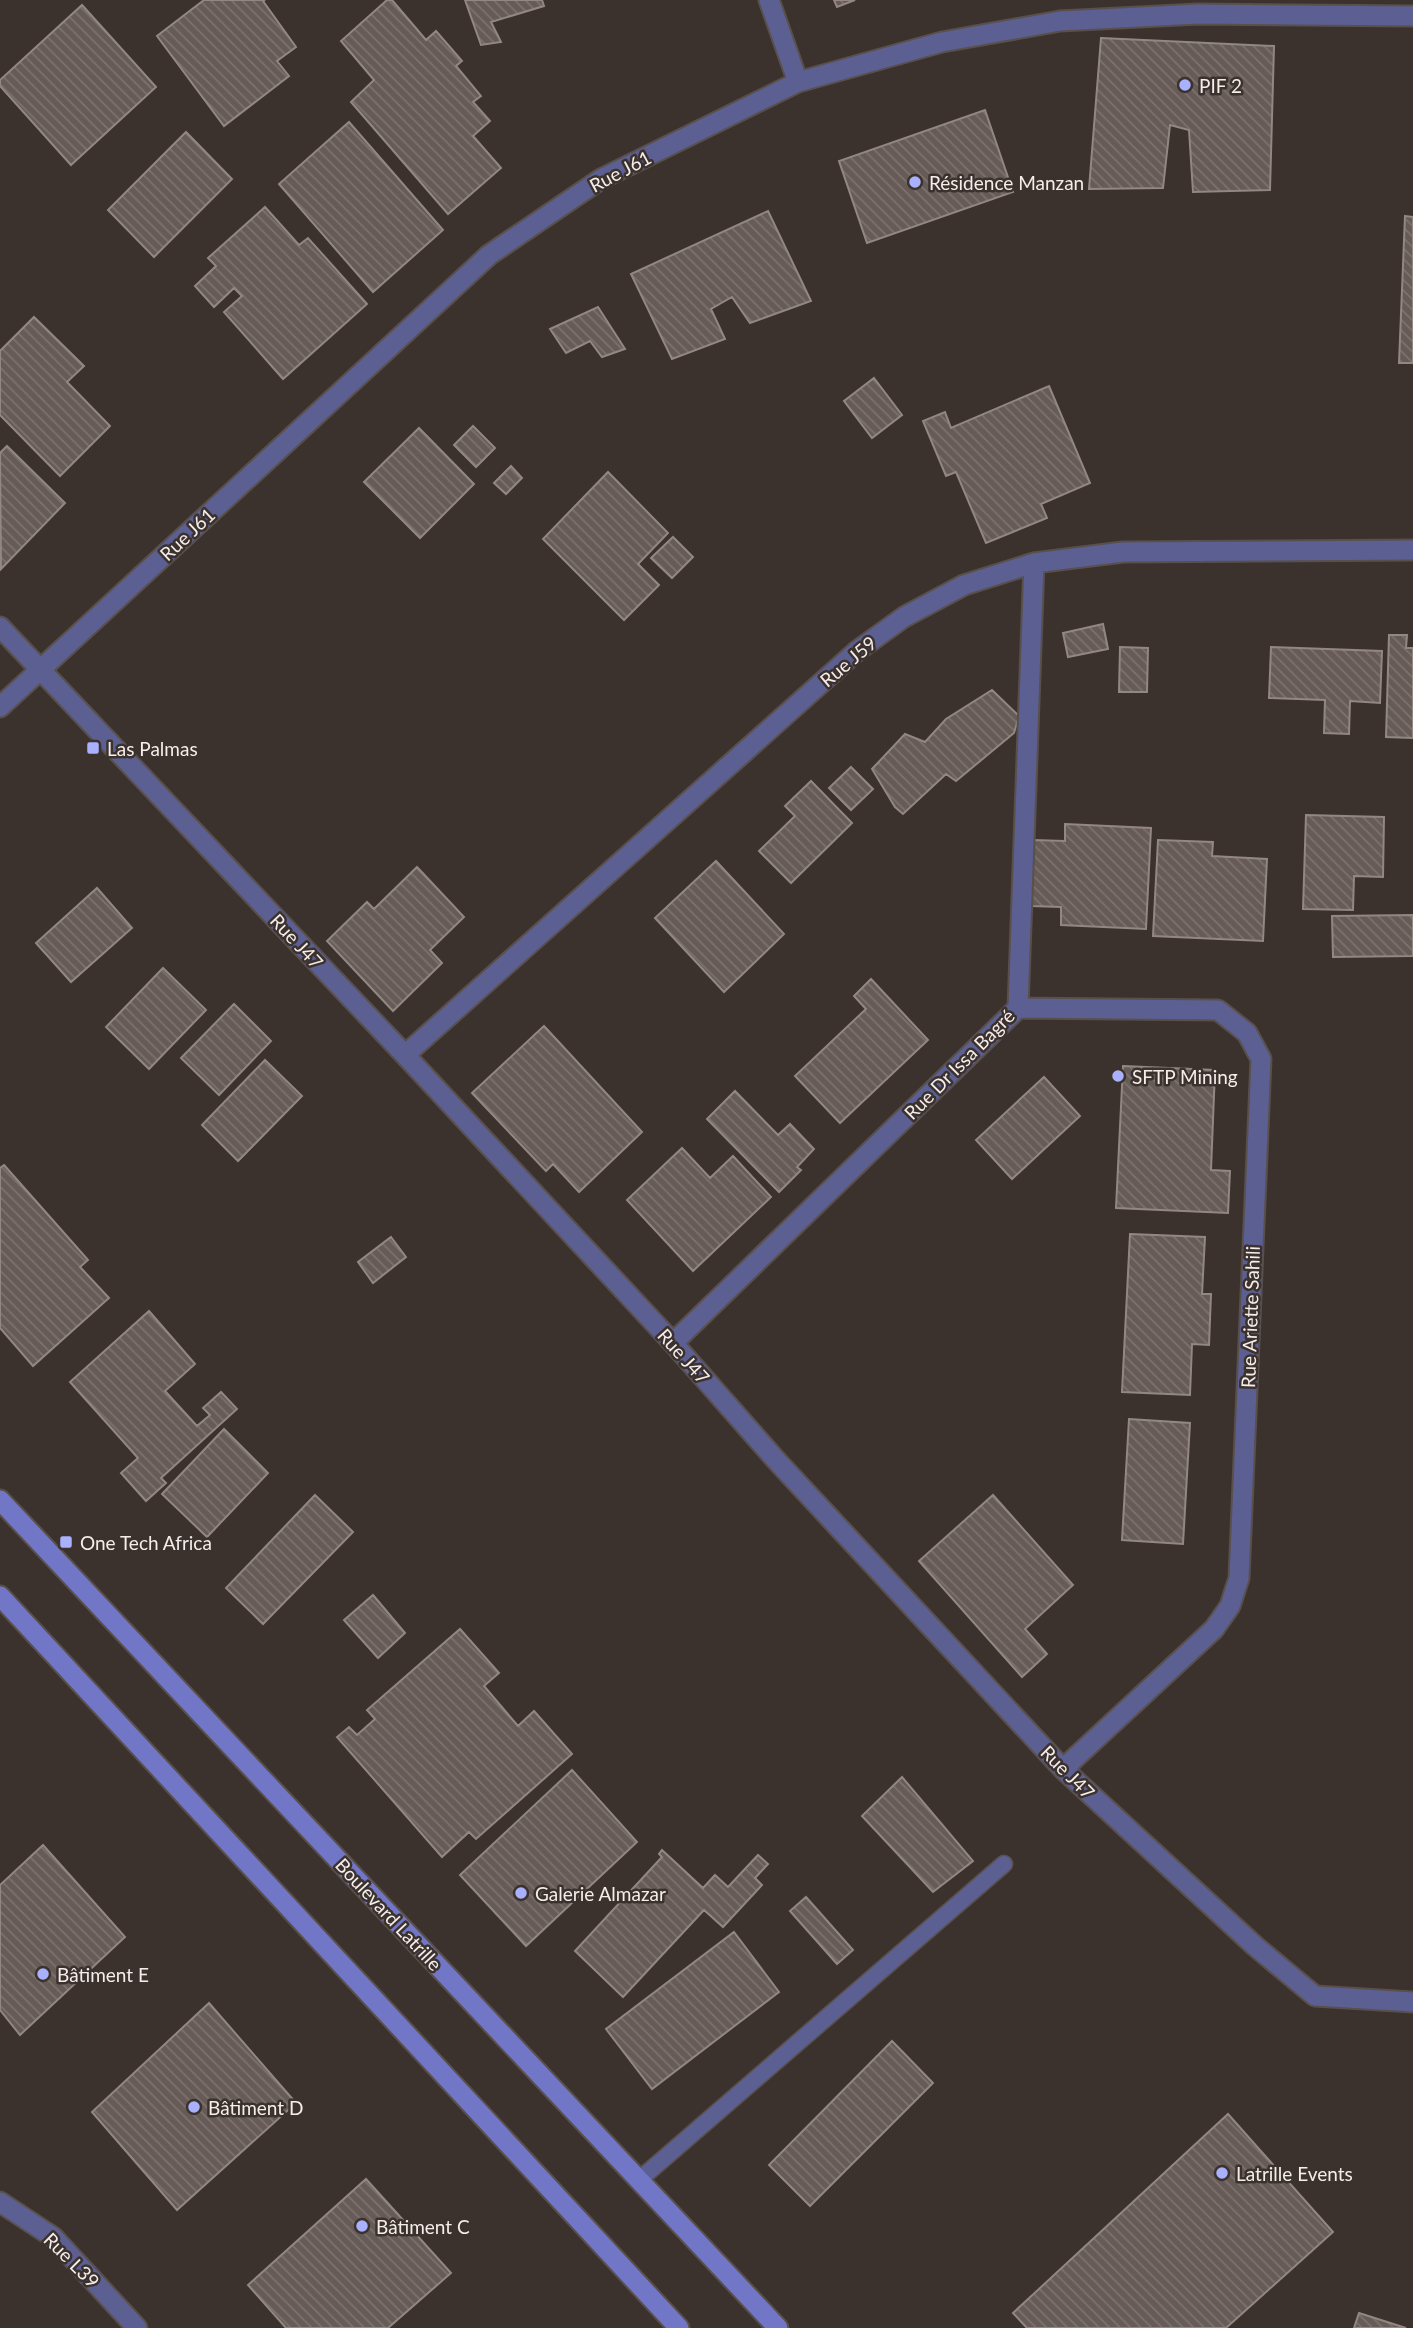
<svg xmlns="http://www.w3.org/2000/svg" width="1413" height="2328" font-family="Lato,sans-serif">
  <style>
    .building { fill: url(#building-back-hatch); stroke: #938782; stroke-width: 2 }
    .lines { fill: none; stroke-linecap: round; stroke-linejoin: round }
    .service-casing { stroke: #594f4b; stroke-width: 19 }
    .minor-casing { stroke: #594f4b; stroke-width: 23 }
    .secondary-casing { stroke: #594f4b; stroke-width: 23 }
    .service { stroke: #5b5f92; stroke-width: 16 }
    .minor { stroke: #5b5f92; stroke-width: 19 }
    .secondary { stroke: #7176c7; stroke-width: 19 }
    .poi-dot { fill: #a9b0fc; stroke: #3b312d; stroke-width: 2.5 }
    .labels { text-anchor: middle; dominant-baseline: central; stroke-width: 5; stroke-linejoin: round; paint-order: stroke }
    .poi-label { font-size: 19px; fill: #f4edeb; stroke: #3b312d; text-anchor: start }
    .street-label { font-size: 19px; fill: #f4edeb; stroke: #3b312d }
  </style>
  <defs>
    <pattern id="building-back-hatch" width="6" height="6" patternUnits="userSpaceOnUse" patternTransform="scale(1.75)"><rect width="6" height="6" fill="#665b56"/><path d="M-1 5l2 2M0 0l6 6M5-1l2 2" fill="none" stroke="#7c736e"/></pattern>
  </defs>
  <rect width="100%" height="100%" fill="#3b312d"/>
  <path class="building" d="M204,0H265L263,1L296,47L277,61L289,76L224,126L157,36Z
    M387,0H392L426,40L436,31L462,61L456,66L481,96L473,102L490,121L473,136L501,168L448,214L351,102L374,80L341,41Z
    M465,0H542L544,6L491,22L501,42L481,45Z
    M834,0H855L837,7Z
    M82,5L156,87L71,165L0,86V80Z
    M1101,38L1274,46L1270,190L1193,192L1189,130L1170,125L1163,188L1089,189Z
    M985,110L1013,192L867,243L839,161Z
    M349,122L443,230L373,292L279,184Z
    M186,132L232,179L154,257L108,210Z
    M265,207L299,245L308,238L367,304L283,379L224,312L242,296L234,288L214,307L195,286L216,266L208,258Z
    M768,211L811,301L750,323L732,297L711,309L725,339L672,359L631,274Z
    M1405,216L1413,217V363H1399Z
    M598,307L625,349L602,357L590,341L566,353L550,329Z
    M34,317L84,366L67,382L110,426L60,476L0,415V351Z
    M874,378L902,415L872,438L844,401Z
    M1049,386L1090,483L1041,504L1047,518L986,543L956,472L946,476L923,421L945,412L951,428Z
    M473,426L495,448L476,467L454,445Z
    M419,428L474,484L420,538L364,482Z
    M7,446L65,503L1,569L0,453Z
    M511,466L522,478L506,494L494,483Z
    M608,472L668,533L638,564L659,585L624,620L543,539Z
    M673,537L693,557L672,578L651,558Z
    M1103,624L1108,649L1068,657L1063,633Z
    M1389,635H1407L1406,648H1413V738L1386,737Z
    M1120,647L1148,648L1147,692H1119Z
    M1271,647L1382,651L1380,703L1350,701L1349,734L1324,733L1325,700L1269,698Z
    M992,690L1019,716L1014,733L956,781L946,774L903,814L895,807L872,769L905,734L925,742L946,719Z
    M851,767L873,789L851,810L829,788Z
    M811,781L852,823L791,883L759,851L795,816L785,806Z
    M1306,815L1384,817L1383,877L1354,876L1353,910L1303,909Z
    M1065,824L1151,828L1146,929L1061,925V907L1031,906L1034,840L1065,841Z
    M1158,840L1213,842L1212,856L1267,859L1263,941L1153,936Z
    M716,861L784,934L724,992L655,918Z
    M417,867L464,917L430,950L442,963L393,1011L327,941L367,902L374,909Z
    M97,888L132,928L71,982L36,943Z
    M1413,915V956L1333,957L1332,916Z
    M163,968L206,1010L149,1069L106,1027Z
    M871,979L928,1040L840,1123L795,1076L866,1009L854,996Z
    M234,1004L271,1041L219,1095L181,1058Z
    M544,1026L642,1132L579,1192L553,1164L546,1171L472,1093Z
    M265,1060L302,1096L238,1161L202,1125Z
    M1123,1066L1215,1070L1211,1170L1230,1171L1228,1213L1116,1208Z
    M1044,1077L1080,1116L1012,1179L976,1140Z
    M735,1091L778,1135L790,1124L814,1149L797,1167L801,1170L779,1192L707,1119Z
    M682,1148L710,1178L733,1156L771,1197L693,1271L627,1200Z
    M4,1165L88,1260L80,1267L109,1298L33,1366L0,1328V1168Z
    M1130,1234L1205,1237L1202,1294H1211L1209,1345L1192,1344L1190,1395L1122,1392Z
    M391,1237L406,1257L373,1283L358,1262Z
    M149,1311L195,1364L165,1391L197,1426L210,1415L203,1408L221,1392L237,1409L161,1478L166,1483L146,1501L121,1473L138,1458L70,1382Z
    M1129,1419L1190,1423L1183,1544L1122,1540Z
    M224,1429L268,1473L207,1537L162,1494Z
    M315,1495L353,1532L263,1624L226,1588Z
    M993,1495L1073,1585L1025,1629L1047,1654L1022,1677L919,1561Z
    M373,1595L405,1633L378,1658L344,1620Z
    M460,1629L499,1673L484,1686L518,1726L534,1711L572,1754L476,1839L469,1832L442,1857L337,1737L349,1727L357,1735L375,1719L367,1710Z
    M572,1770L637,1842L526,1946L460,1875Z
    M902,1777L973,1861L933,1892L862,1816Z
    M43,1845L125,1937L20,2035L0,2010V1885Z
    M662,1850L703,1888L715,1875L728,1887L758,1855L768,1864L755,1878L762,1885L723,1927L704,1910L623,1997L575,1951L662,1857L659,1854Z
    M806,1897L853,1950L837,1964L790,1911Z
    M734,1932L779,1992L652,2089L606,2029Z
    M209,2003L296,2103L177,2210L92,2112Z
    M892,2041L933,2083L810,2206L769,2165Z
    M1228,2114L1333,2232L1226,2328H1027L1013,2313Z
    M366,2179L451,2273L388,2328H286L248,2285Z
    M1359,2313L1406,2328H1354Z"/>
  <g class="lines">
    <defs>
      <path id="service" d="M639,2180L1004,1864"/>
      <path id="minor" d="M769,0L798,82
        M0,627L405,1055L673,1343L776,1460L1063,1769L1255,1946L1315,1996L1413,2002
        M0,707L489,255L601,179L798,82L942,42L1060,21L1198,14L1413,16
        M1018,1008L1218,1010L1247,1033L1261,1059L1239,1578L1230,1606L1214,1629L1063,1769
        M405,1055L857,651L904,617L964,585L1034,563L1123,552L1413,550
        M673,1343L1018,1008L1034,563
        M0,2202L53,2237L137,2328"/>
      <path id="secondary" d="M0,1500L778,2328
        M0,1596L679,2328"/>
    </defs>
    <use href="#service" class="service-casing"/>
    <use href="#minor" class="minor-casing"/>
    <use href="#secondary" class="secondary-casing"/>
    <use href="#service" class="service"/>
    <use href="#minor" class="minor"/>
    <use href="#secondary" class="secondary"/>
  </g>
  <g class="poi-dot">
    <circle cx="1185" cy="85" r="7"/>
    <circle cx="915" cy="182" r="7"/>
    <rect x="86" y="741" width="14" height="14" rx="3.5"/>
    <circle cx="1118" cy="1076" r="7"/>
    <rect x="59" y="1535" width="14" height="14" rx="3.5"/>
    <circle cx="521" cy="1893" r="7"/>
    <circle cx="43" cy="1974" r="7"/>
    <circle cx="194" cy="2107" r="7"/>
    <circle cx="1222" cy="2173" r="7"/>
    <circle cx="362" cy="2226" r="7"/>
  </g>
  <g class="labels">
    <g class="poi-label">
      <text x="1199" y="85">PIF 2</text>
      <text x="929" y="182">Résidence Manzan</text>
      <text x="107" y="748">Las Palmas</text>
      <text x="1132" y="1076">SFTP Mining</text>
      <text x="80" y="1542">One Tech Africa</text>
      <text x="535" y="1893">Galerie Almazar</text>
      <text x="57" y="1974">Bâtiment E</text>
      <text x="208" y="2107">Bâtiment D</text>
      <text x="1236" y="2173">Latrille Events</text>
      <text x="376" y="2226">Bâtiment C</text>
    </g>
    <g class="street-label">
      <text transform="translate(620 171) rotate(-28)">Rue J61</text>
      <text transform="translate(187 534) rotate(-43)">Rue J61</text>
      <text transform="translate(848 661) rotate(-40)">Rue J59</text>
      <text transform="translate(297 941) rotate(47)">Rue J47</text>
      <text transform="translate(959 1064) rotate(-45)">Rue Dr Issa Bagré</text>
      <text transform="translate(1250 1317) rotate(-88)">Rue Ariette Sahili</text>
      <text transform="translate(684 1356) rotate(48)">Rue J47</text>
      <text transform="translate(1068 1772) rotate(45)">Rue J47</text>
      <text transform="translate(389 1914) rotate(47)">Boulevard Latrille</text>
      <text transform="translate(72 2260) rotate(45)">Rue L39</text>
    </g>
  </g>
</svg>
